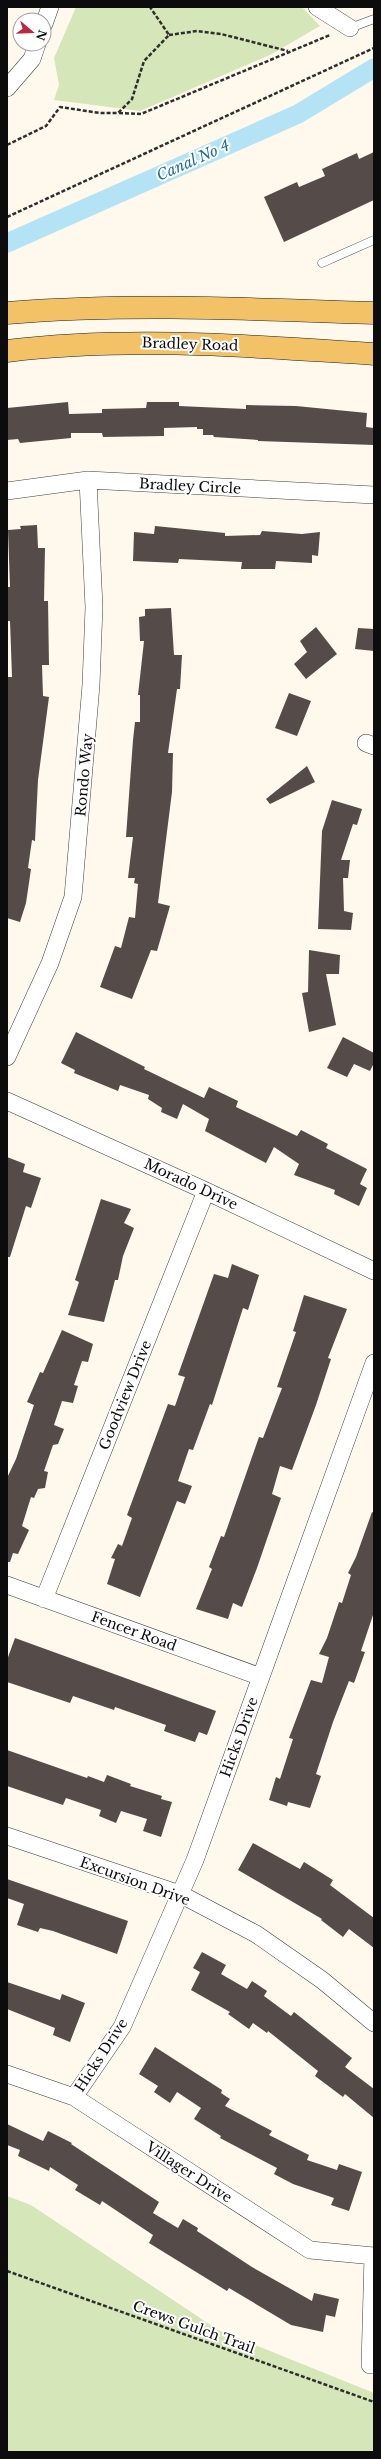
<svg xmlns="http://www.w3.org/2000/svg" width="381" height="2459" font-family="'Libre Baskerville',serif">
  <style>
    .green { fill: #d5e7b8 }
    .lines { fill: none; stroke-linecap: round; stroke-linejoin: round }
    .canal { stroke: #b3e3f4; stroke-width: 19 }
    .building { fill: #554c49 }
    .service-casing { stroke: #3f3f3f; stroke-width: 9 }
    .minor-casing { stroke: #3f3f3f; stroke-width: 18 }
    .primary-casing { stroke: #1d1d1d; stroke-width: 23 }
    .path { stroke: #2e2e2e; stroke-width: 2.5; stroke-dasharray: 4 2; stroke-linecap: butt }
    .service { stroke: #fff; stroke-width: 8 }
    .minor { stroke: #fff; stroke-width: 17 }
    .primary { stroke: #f3c267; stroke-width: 22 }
    .labels { text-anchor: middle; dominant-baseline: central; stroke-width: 4; stroke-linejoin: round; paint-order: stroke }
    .street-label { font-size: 14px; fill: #0c0c0c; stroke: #fff }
    .water-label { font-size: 15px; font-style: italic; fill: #1b7099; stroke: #fff }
  </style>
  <rect width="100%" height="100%" fill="#fef9ec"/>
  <path class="green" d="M76,7H302L320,26L270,55L140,111L54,100L59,85L54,58Z
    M7,2196L31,2205L218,2330L374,2393V2452H7Z"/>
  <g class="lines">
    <path class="canal" d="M7,243L298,114L374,68"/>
  </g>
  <path class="building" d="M374,152V200L284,242L264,197L297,182L299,187L325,176L322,169L357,153L359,159Z
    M68,402L69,414L102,413V409L146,408L147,402H179V406L246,409V405L296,406L367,413L366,427L374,428V445L258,441V440L214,437L213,435H203V429H197V427L164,428V436L103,437L102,433H71V438L20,443L18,439L7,440V408Z
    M37,525L38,548H45L44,601H48L49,665H42L43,696L49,697L38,780L35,841L32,840L28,868L31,869L26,903L20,922L7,918V677H12L10,621H7V587H10L8,530L21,529L20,526Z
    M155,526L225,533V536L260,535L262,531L302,534L320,532L318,556L312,555V563L276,561L275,569H241L242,562L179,559L178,563L133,561L134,532L154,534Z
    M171,608L174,655H182L180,689H177L168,753H173L172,792L158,903L170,906L157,951L151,950L132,999L100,987L115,946L121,948L129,917L135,918L138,884L134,883L135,878H128L133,837H126L133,740L135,722H140V695H138L144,641H140L139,617L145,616V609Z
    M316,627L337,654L306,679L294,664L307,652L300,641Z
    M358,628L374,629V651L355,649Z
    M289,693L311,701L297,736L275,728Z
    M307,766L315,782L270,804L266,799Z
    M332,800L362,809L357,825L353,824L341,860H350L348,878H343L344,911L353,913L351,930L318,929L322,831Z
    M309,950L340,955L339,974H326L336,1025L309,1032L302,993L308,992Z
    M76,1032L145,1067L144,1069L204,1098L209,1087L238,1101L236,1107L297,1136L301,1130L328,1144L326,1148L367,1169L360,1184L367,1188L359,1206L334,1194L335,1190L294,1175L299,1164L274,1147L266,1163L205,1131L209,1119L183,1104L177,1119L161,1112L162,1108L148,1099L149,1095L120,1085L118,1091L74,1073L75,1070L61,1063Z
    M343,1037L374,1053V1063L370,1071L354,1064L347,1077L327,1068Z
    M7,1157L25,1164L23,1172L41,1178L31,1208L26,1206L10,1257H7Z
    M101,1199L131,1209L124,1223L134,1228L123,1256L118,1280H115L104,1322L68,1315L79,1282L75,1280Z
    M232,1264L259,1275L248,1310L243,1308L212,1405L210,1404L193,1450L189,1449L178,1481L192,1486L185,1504L177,1501L140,1597L107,1584L115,1559L111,1558L118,1544L122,1546L132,1518L127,1515L168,1404L175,1406L185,1377L178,1375L214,1274L228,1278Z
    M304,1295L347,1309L328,1358L331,1359L316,1405L292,1470L280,1466L272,1494L281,1498L257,1568L242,1607L233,1603L228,1619L196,1609L212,1569L209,1567L221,1536L224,1537L259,1437L263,1438L282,1388L277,1387L296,1332L293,1331Z
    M62,1330L93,1344L88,1362L82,1361L74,1385L78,1386L73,1403L62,1401L54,1425L64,1429L58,1444L53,1445L44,1471L48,1472L45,1488L38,1489L34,1498L31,1497L22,1526L29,1530L18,1554L13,1553L10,1562H7V1478L16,1459L34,1405L27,1402L40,1372L43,1373Z
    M372,1512L374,1513V1612L361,1651L365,1652L354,1683L349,1681L333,1722L316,1774L321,1776L310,1808L288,1802L287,1806L269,1800L276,1777L280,1779L293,1739L289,1738L311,1680L322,1683L329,1657L319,1654L327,1638L339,1602L342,1603L351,1575L348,1573L356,1557Z
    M15,1638L216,1711L207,1735L199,1732L195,1742L164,1731L166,1725L115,1707L114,1710L73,1696L70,1703L7,1682V1660Z
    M7,1750L87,1778L88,1776L104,1782L107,1775L131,1784L130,1786L162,1796L161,1799L172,1802L161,1837L143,1831L147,1819L121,1811L116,1823L99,1816L101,1810L66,1798L63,1805L7,1786Z
    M253,1843L300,1869L304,1862L333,1880L330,1885L374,1918V1948L349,1929L343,1937L321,1920L322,1919L238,1870Z
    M7,1879L128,1921L117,1954L53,1931L40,1928L38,1932L17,1925L24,1904L7,1898Z
    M202,1952L226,1965L221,1974L247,1989L252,1981L267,1991L264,1996L291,2016L294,2012L352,2058L345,2067L374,2089V2118L345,2094L343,2097L315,2076L318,2071L268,2031L267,2033L253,2023L249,2029L228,2014L230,2012L191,1990L200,1972L193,1968Z
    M7,1982L60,2000L62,1994L85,2003L70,2042L53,2035L55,2028L7,2009Z
    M155,2047L222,2090L221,2093L230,2099L225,2106L272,2131L269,2135L309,2155L307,2160L337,2170L339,2164L362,2172L349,2211L331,2205L334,2198L293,2184L274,2174L277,2168L220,2138L221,2136L194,2119L201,2108L177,2092L170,2103L154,2092L158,2086L139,2074Z
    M7,2124L43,2141L48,2131L72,2143L71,2144L159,2202L153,2213L178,2228L183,2219L198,2228L197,2231L252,2267L312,2301L314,2293L339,2299L335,2317L326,2315L323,2332L291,2325L229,2288L227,2291L149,2243L153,2235L102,2201L100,2205L75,2190L78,2185L50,2167L49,2171L18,2156L20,2150L7,2145Z"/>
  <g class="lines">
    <defs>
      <path id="service" d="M350,28L374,19
        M322,263L374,240"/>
      <path id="minor" d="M317,7L350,28
        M44,24L50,7
        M7,88L32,59L37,44
        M7,491L88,480L374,495
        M366,743L374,746
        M7,1057L50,963L73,897L91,685L94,607L88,480
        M7,1101L206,1191L374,1271
        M7,1585L261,1677
        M44,1599L206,1191
        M7,1836L180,1894L256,1934L322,1980L374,2023
        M7,2074L74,2097L310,2250L374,2256
        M74,2097L122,2027L195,1860L374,1363
        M370,2365L373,2256"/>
      <path id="primary" d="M7,313C129,303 252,309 374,313
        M7,351C129,336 251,346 374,354"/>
    </defs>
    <use href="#service" class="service-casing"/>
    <use href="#minor" class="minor-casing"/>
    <use href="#primary" class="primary-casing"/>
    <path class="path" d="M169,35L197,31L221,34L288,51
      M119,113L141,114L330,35
      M7,145L46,126L60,107L100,113H118L132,99L144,61L169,35L150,7
      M7,217L374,48
      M7,2271L374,2402"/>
    <use href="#service" class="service"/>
    <use href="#minor" class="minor"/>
    <use href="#primary" class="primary"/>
  </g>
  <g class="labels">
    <g class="street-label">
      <text transform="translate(190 344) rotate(2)">Bradley Road</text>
      <text transform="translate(190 486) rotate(3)">Bradley Circle</text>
      <text transform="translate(84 775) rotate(-85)">Rondo Way</text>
      <text transform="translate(191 1184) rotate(25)">Morado Drive</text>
      <text transform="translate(125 1395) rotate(-68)">Goodview Drive</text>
      <text transform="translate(134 1631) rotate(20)">Fencer Road</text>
      <text transform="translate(239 1737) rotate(-70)">Hicks Drive</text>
      <text transform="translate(135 1881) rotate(20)">Excursion Drive</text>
      <text transform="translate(101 2055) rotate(-57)">Hicks Drive</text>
      <text transform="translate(189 2172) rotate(33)">Villager Drive</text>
      <text transform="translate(194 2327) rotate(20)">Crews Gulch Trail</text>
    </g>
    <g class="water-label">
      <text transform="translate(193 160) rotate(-24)">Canal No 4</text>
    </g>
  </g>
  <rect width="381" height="2459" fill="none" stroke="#0c0c0c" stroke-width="16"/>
  <g transform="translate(32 32) rotate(109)"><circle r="19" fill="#ffffff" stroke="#9e9e9e"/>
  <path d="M0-3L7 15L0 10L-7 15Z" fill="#b72a40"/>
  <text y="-6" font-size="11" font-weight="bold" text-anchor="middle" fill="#0c0c0c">N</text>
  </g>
</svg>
